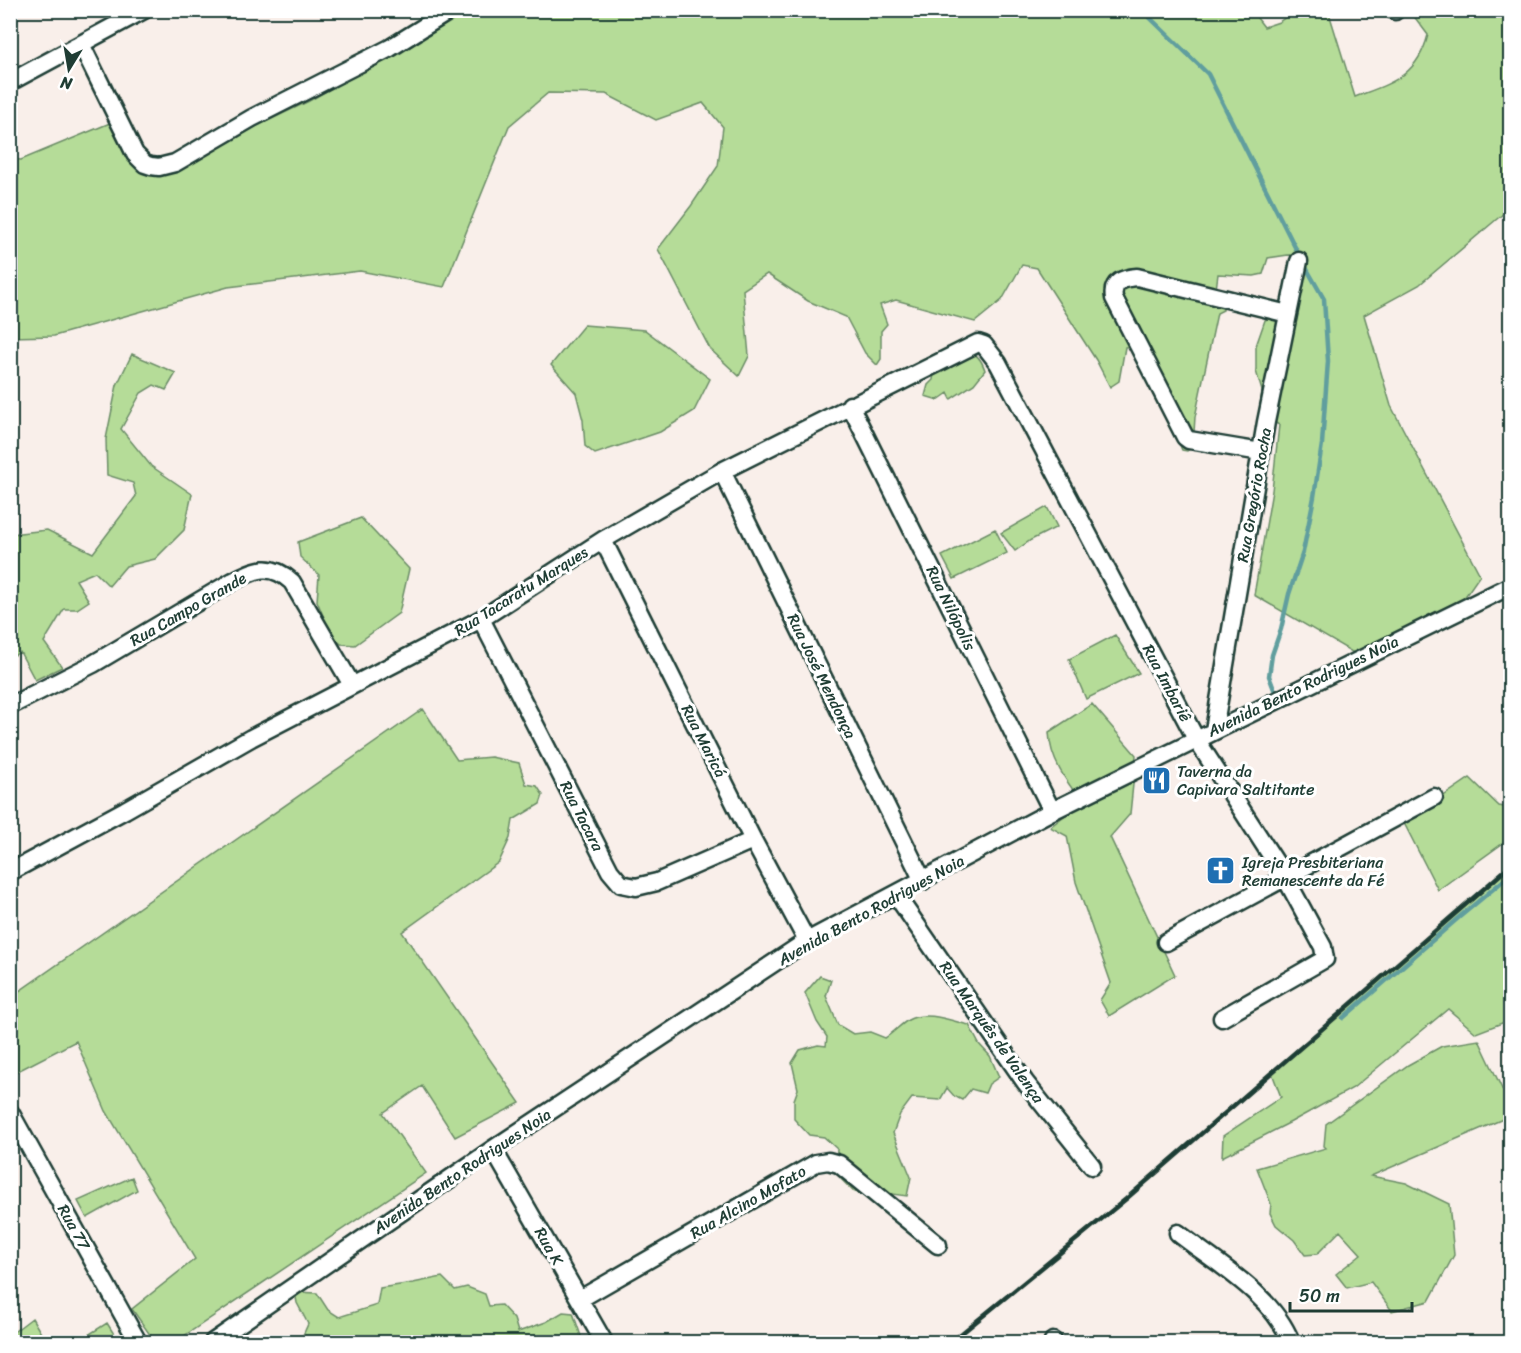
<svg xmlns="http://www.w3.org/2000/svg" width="1521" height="1353" font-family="Sriracha,sans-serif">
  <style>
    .green { fill: #b5dc98; stroke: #6a8c66; stroke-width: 1.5 }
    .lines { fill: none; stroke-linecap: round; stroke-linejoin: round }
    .stream { stroke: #619e9e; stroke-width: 4.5 }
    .minor-casing { stroke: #1f3d34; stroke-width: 21 }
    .minor { stroke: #fff; stroke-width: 16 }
    .rail { stroke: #1f3d34; stroke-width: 4.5 }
    .labels { text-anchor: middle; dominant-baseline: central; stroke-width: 6; stroke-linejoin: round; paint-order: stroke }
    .street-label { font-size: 16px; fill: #1f3d34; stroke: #fff }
    .poi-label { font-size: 16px; fill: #1f3d34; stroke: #fff; text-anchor: start }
  </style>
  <rect width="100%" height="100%" fill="#f9efea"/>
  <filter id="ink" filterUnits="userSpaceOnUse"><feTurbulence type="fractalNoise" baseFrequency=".0167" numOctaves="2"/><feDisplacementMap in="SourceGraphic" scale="12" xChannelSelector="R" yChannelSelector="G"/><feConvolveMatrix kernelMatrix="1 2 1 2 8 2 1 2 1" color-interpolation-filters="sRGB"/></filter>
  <g filter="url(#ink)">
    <path class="green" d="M1251,10L1264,27L1279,22L1294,11H1325L1329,13L1355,97C1391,83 1417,77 1428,35L1410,11H1510V208L1419,285L1364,315L1391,406L1480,575L1462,601L1357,655L1254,595L1272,491L1279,425L1259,413L1262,391L1256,371V346L1265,320L1299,307L1306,256L1288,255L1268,258L1263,274L1254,276L1218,274L1215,297L1223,305V310L1217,313L1195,417L1193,447L1187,451L1182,450L1137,346L1125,347L1119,381L1110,387L1096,360L1037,268L1022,265L1002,300L975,322L896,300L880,305L887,324L881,331V359L877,365L865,353L846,317L808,301L767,274L743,290L749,356L739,376L710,349L658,249L691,206L718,166L723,127L703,103L656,120L606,94L548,93L509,126L444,287L360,271L228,287L54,336L11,337L10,159L21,160L110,123L154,176L309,101L466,11Z
      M584,325L645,330L710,379L694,411L660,432L595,454L585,446L583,420L576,393L551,365Z
      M967,351C978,355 981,359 985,370L974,384L951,399L948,393L938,400L925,396L928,385L933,380L934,373Z
      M132,354L176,373L166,390L154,385L141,393L121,429L151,466L192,494L184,530L155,559L126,566L109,586L95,572L76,580L89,601L77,609H64L44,642L62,667L35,680L20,652L11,657V534L47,530L93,553L136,496L133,483L107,475L106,439L117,385Z
      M1047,507L1057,527L1031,540L1015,551L1001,533Z
      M361,518L409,569L399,613L355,645L341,644L331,635L317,601L319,575L300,557L298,542Z
      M995,529L1007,553L954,579L942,556Z
      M1115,635L1139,673L1086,699L1069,659Z
      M1092,704L1136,755L1130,814L1110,837L1175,975L1109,1016L1100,1000L1111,983L1076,882L1067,836L1050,827L1082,802C1066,781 1050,760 1049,732Z
      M423,709L457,760L491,757L519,763L526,784L537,786L543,795L540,804L513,820L510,838L499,862L402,932L520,1103L455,1137L422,1086L383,1113L426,1173L175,1342H155L132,1309L195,1259L106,1111L76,1041L12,1074L10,1071L11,997Z
      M1470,778L1499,806L1510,808V838L1438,890L1404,823Z
      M1510,868V1020L1476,1033L1448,1009L1353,1088L1291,1122L1222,1157L1223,1136L1281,1097L1272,1073Z
      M820,976L831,980L826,996L838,1025L853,1034L870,1032L885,1038C893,1033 900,1025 908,1020C925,1010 952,1021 969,1025L979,1044L990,1056L999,1077L989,1084L985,1093L971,1089L962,1100L954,1096L947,1088L940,1100L912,1098L900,1114L893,1133L911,1177L907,1196L885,1193L866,1196L853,1191L841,1179L836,1169L837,1149L824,1137L809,1135L794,1119V1100L798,1089L792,1063L800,1050L818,1045L826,1046L827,1037L817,1022L805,993Z
      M1479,1040L1510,1106V1116L1371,1176L1406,1183L1449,1204L1454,1255L1429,1301L1392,1311L1371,1282L1347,1288L1336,1274L1361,1254L1340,1231L1317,1254L1305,1255L1294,1240L1276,1225L1270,1213L1271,1204L1257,1168L1326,1148L1324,1146L1326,1124L1408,1065L1442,1046Z
      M132,1177L137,1190L87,1218L78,1201Z
      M442,1277L455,1290L467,1287L485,1294L489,1306L501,1305L514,1319L518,1332L546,1322L563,1312L573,1313L583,1342H300L308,1324L297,1303L295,1292L317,1293L328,1310L339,1317L377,1305L380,1288L413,1283Z
      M32,1318L46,1342H11V1334Z
      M107,1323L119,1342H77Z"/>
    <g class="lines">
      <path class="stream" d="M1142,10L1208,74L1300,257
        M1275,692L1269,676L1272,655L1281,629L1289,594L1303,552L1314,497L1322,444L1328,361L1324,299L1304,264
        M1343,1018L1457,919L1510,875"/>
      <defs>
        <path id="minor" d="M1394,10L1395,11
          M81,44L135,154L145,164L151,166L159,167L175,163L252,118L390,48L451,10
          M10,82L144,10
          M850,405L1052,811
          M1261,452L1189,440L1185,437L1114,298C1111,281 1124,278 1137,277L1288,314
          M722,471L923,881
          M603,540L753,840L807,941
          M481,619L610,871L621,884L636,887L657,882L753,840
          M10,706L93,664L233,581C256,569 271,562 292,582L352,685
          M1214,730L1266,422L1299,261
          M10,872L125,810L251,738L481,619L603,540L722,471L978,343L984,345L998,363L1196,739L1285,877L1323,947L1325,959L1222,1018
          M896,895L1025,1082L1092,1166
          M1166,942L1434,797
          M10,1112L138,1342
          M493,1149L604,1342
          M1178,1233C1216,1263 1273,1295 1291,1342
          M580,1299L816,1163L828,1161L839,1164L938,1245
          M1053,1341L1054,1342
          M213,1342L493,1149L807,941L1052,811L1510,586"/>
      </defs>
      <use href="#minor" class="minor-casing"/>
      <use href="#minor" class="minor"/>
      <path class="rail" d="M951,1342L1126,1199L1510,866"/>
    </g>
  </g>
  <defs>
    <symbol id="restaurant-square" viewBox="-11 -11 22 22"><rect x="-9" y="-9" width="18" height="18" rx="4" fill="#1f6fb2" stroke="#fff"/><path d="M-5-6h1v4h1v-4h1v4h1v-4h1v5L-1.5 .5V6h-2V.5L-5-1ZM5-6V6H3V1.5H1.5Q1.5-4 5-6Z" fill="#fff"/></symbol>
    <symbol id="church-square" viewBox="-11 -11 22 22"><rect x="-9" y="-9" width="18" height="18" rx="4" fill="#1f6fb2" stroke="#fff"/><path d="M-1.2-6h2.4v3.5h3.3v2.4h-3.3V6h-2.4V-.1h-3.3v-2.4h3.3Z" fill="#fff"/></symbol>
  </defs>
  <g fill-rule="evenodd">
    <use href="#restaurant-square" x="1140" y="764" width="33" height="33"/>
    <use href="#church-square" x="1204" y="854" width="33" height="33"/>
  </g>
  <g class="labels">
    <g class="street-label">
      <text transform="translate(1254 495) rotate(-80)">Rua Gregório Rocha</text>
      <text transform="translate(521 591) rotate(-32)">Rua Tacaratu Marques</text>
      <text transform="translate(951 608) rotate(64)">Rua Nilópolis</text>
      <text transform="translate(188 609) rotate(-30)">Rua Campo Grande</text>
      <text transform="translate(822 676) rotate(64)">Rua José Mendonça</text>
      <text transform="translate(1167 683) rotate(62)">Rua Imbariê</text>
      <text transform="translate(1303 686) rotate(-26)">Avenida Bento Rodrigues Noia</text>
      <text transform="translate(704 741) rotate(63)">Rua Maricá</text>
      <text transform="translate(582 816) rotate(63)">Rua Tacara</text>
      <text transform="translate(871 910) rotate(-29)">Avenida Bento Rodrigues Noia</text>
      <text transform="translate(992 1032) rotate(55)">Rua Marquês de Valença</text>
      <text transform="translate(462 1171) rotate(-34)">Avenida Bento Rodrigues Noia</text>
      <text transform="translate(748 1202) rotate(-30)">Rua Alcino Mofato</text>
      <text transform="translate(74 1227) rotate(61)">Rua 77</text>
      <text transform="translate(549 1246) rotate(60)">Rua K</text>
    </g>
    <g class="poi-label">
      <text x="1177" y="771">Taverna da<tspan x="1177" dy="18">Capivara Saltitante</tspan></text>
      <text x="1242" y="862">Igreja Presbiteriana<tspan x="1242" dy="18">Remanescente da Fé</tspan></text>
    </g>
  </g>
  <rect width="1521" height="1353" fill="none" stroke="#fff" stroke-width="36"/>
  <rect x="18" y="18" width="1485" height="1317" fill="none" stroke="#1f3d34" stroke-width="2" filter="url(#ink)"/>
  <g transform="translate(69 69) rotate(191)" stroke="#ffffff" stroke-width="4.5" paint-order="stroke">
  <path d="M0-4.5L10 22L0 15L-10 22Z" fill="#1f3d34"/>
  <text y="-9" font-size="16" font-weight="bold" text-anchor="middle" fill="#1f3d34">N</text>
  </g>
  <path d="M1290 1302v9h122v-9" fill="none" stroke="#1f3d34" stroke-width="3"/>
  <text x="1299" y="1302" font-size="18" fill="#1f3d34" stroke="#ffffff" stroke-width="4.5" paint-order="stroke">50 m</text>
</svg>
